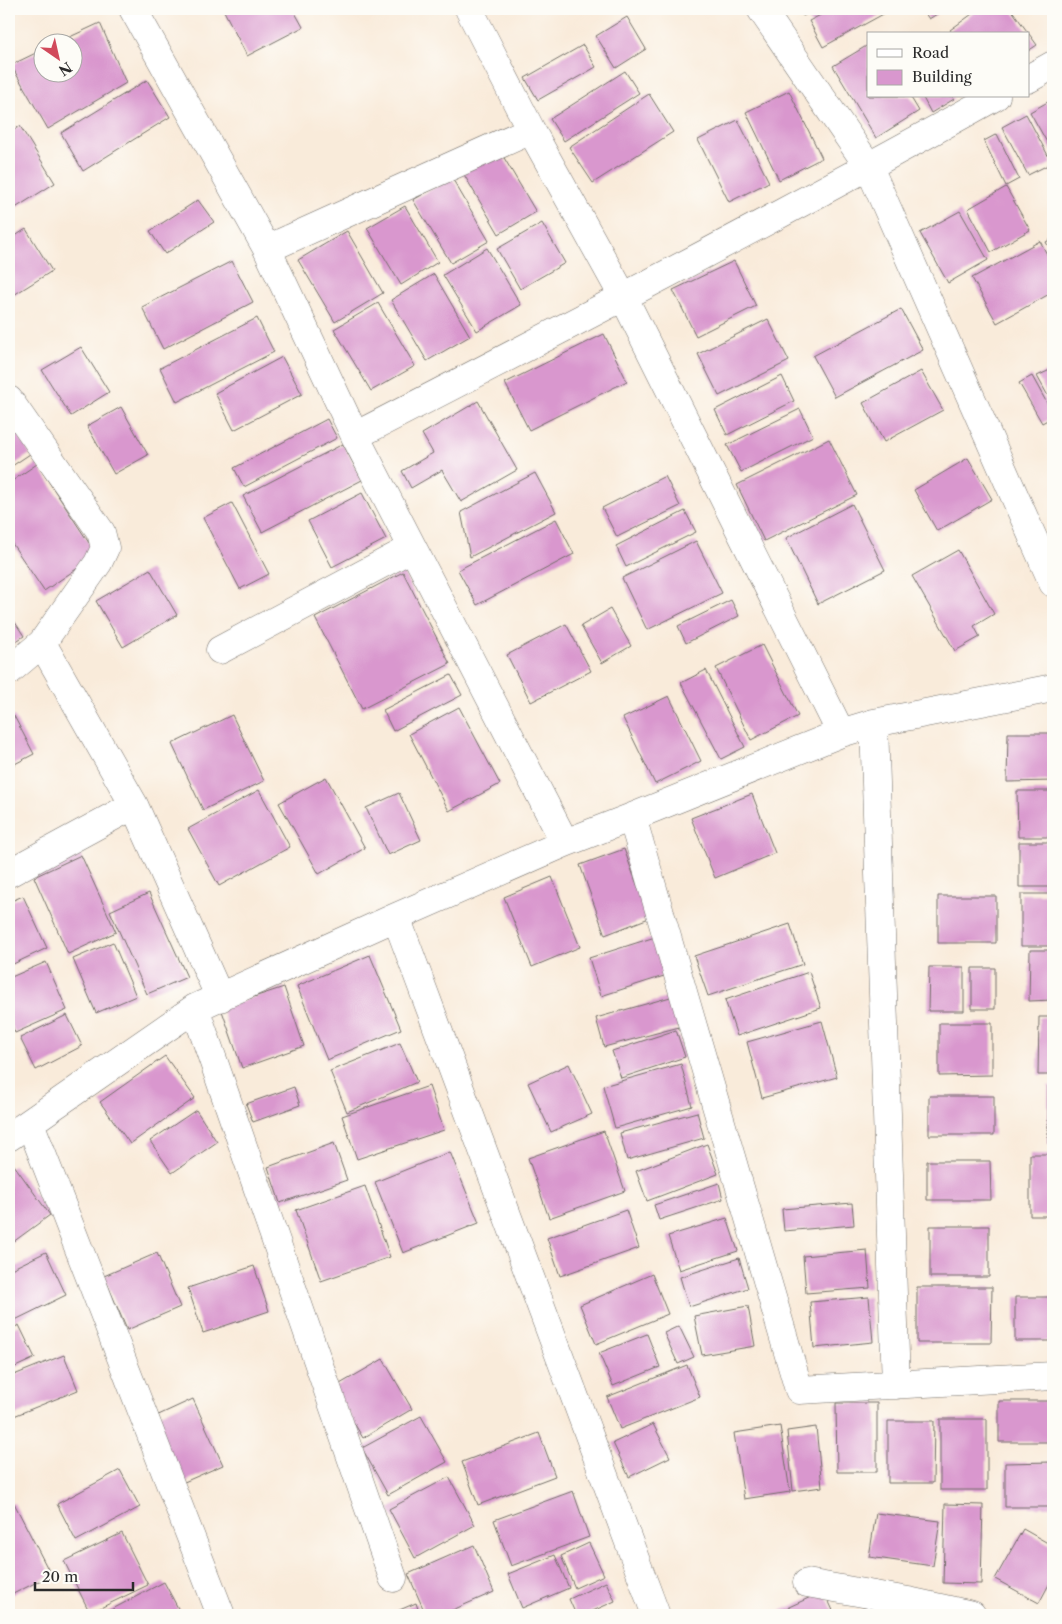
<svg xmlns="http://www.w3.org/2000/svg" width="1062" height="1624" font-family="'Libre Caslon Text',serif">
  <style>
    .building { fill: #d997ce }
    .lines { fill: none; stroke-linecap: round; stroke-linejoin: round }
    .minor-casing { stroke: #736e68; stroke-width: 29 }
    .minor { stroke: #fff; stroke-width: 28 }
  </style>
  <rect width="100%" height="100%" fill="#fdfcf7"/>
  <filter id="ink" filterUnits="userSpaceOnUse"><feTurbulence type="fractalNoise" baseFrequency=".02" numOctaves="2"/><feDisplacementMap in="SourceGraphic" scale="10" xChannelSelector="R" yChannelSelector="G"/><feConvolveMatrix kernelMatrix="1 2 1 2 8 2 1 2 1" color-interpolation-filters="sRGB"/></filter>
  <filter id="wash" filterUnits="userSpaceOnUse"><feTurbulence type="fractalNoise" baseFrequency=".0096" numOctaves="4" result="noise"/><feDisplacementMap in="SourceGraphic" scale="20" xChannelSelector="R" yChannelSelector="G"/><feGaussianBlur stdDeviation="1.12" result="paint"/><feColorMatrix in="noise" values="0 0 0 0 0 0 0 0 0 0 0 0 0 0 0 0 0 1.4 0 .05"/><feComposite in="paint" operator="in"/></filter>
  <g filter="url(#wash)">
    <rect width="100%" height="100%" fill="#f9ebda"/>
    <g id="blocks">
      <path class="building" d="M223,9H293L303,27L247,56Z
        M799,9H817L803,16Z
        M832,9H885L887,12L823,47L809,21Z
        M922,9H945L929,19Z
        M979,9H1011L1037,45L1028,51V34H953L950,30Z
        M627,17L646,49L616,68L596,36Z
        M100,23L126,83L48,129L11,65L42,50V72H72V42H59Z
        M583,45L596,67L538,100L525,78Z
        M868,45V96H910L919,111L876,138L833,66Z
        M625,71L639,93L564,141L550,119Z
        M147,80L170,117L83,171L61,133Z
        M789,91L822,158L779,180L746,112Z
        M649,94L673,132L593,183L569,147Z
        M922,96H952L954,99L931,113Z
        M1053,99V153L1030,112Z
        M1026,114L1052,163L1028,175L1002,127Z
        M738,120L769,182L729,202L698,140Z
        M20,126L55,183L9,212V133Z
        M997,134L1019,179L1006,186L984,141Z
        M500,151L536,212L499,234L463,173Z
        M452,178L489,241L451,263L413,200Z
        M1006,187L1030,230L991,252L968,209Z
        M198,200L214,222L165,254L150,231Z
        M405,206L438,262L401,285L367,228Z
        M960,211L988,260L948,283L920,233Z
        M542,223L565,263L520,289L497,249Z
        M26,229L52,271L9,298V240Z
        M347,231L383,293L335,322L298,260Z
        M1053,238V255L1046,242Z
        M1040,241L1053,266V292L997,323L972,278Z
        M487,248L521,305L477,331L443,275Z
        M232,261L253,302L163,349L142,307Z
        M734,261L756,306L696,336L673,290Z
        M434,274L470,336L427,361L391,300Z
        M378,303L415,366L371,391L334,329Z
        M901,309L923,350L835,397L813,356Z
        M257,318L274,352L177,402L160,368Z
        M768,319L789,361L719,396L698,354Z
        M604,334L627,381L529,430L505,383Z
        M81,347L109,392L71,416L42,370Z
        M282,357L302,394L234,430L215,393Z
        M1050,370L1053,376V405L1037,376Z
        M921,371L943,410L884,442L863,403Z
        M782,376L794,401L727,435L715,410Z
        M1032,376L1053,414V417L1042,423L1019,383Z
        M478,401L517,470L461,502L442,470L411,488L402,471L433,453L422,434Z
        M121,407L148,455L114,474L87,426Z
        M800,409L813,436L741,472L727,445Z
        M327,419L337,438L244,487L234,468Z
        M9,420L30,454L9,468Z
        M829,439L857,495L764,541L737,485Z
        M343,444L362,480L262,532L243,496Z
        M968,458L992,499L937,531L914,490Z
        M37,464L97,555L44,591L9,539V483Z
        M535,473L556,512L470,557L461,512Z
        M665,476L680,506L617,537L602,508Z
        M362,493L386,539L332,567L308,521Z
        M232,503L269,574L240,589L203,518Z
        M852,504L885,570L818,604L786,538Z
        M685,511L696,532L626,567L616,546Z
        M556,519L574,554L477,605L458,570Z
        M696,541L722,593L647,630L622,578Z
        M958,550L994,614L974,626L980,637L955,651L912,576Z
        M150,569L177,615L123,647L96,601Z
        M403,572L450,664L362,709L315,618Z
        M731,600L739,616L686,643L678,626Z
        M610,609L631,646L602,663L581,626Z
        M9,613L24,636L9,646Z
        M566,624L591,671L531,702L507,655Z
        M762,645L798,716L751,740L716,668Z
        M706,670L745,747L721,759L681,683Z
        M451,675L462,695L393,731L383,710Z
        M669,696L701,761L655,784L623,718Z
        M459,707L500,784L449,811L409,734Z
        M232,715L264,781L203,810L172,744Z
        M14,716L34,754L9,767V719Z
        M1008,733H1053V781L1007,782Z
        M326,777L365,848L319,874L279,803Z
        M259,790L290,847L219,886L188,829Z
        M1017,791H1053V837H1018Z
        M399,793L421,840L388,855L366,808Z
        M752,794L775,853L715,878L691,818Z
        M1019,842H1053V887H1019Z
        M624,849L649,918L605,935L580,865Z
        M81,855L116,932L68,954L34,877Z
        M552,877L580,947L532,967L504,897Z
        M149,893L187,977L147,994L110,911Z
        M1021,894H1053V946H1021Z
        M23,896L47,948L9,966V902Z
        M938,896H996V943H938Z
        M790,924L803,964L708,996L694,956Z
        M655,937L667,975L601,996L589,958Z
        M113,942L136,996L96,1013L73,959Z
        M1030,950H1053V1000L1029,1001Z
        M370,955L401,1029L327,1060L297,986Z
        M46,962L67,1010L15,1033L9,1019V978Z
        M929,967H964V1011H928Z
        M972,968H995V1009H972Z
        M809,972L821,1008L737,1036L725,1000Z
        M284,987L304,1046L242,1068L221,1008Z
        M674,996L683,1026L604,1047L596,1018Z
        M67,1015L82,1046L36,1070L20,1038Z
        M1039,1017H1053V1075H1038Z
        M822,1021L837,1077L762,1098L747,1042Z
        M939,1023H992V1075L939,1076Z
        M676,1030L685,1057L621,1078L612,1051Z
        M400,1043L417,1082L347,1112L330,1071Z
        M165,1056L195,1098L130,1144L100,1102Z
        M569,1064L592,1114L551,1132L528,1083Z
        M681,1064L692,1106L615,1128L603,1086Z
        M1053,1085V1144H1048V1086Z
        M429,1086L444,1130L357,1159L342,1116Z
        M294,1087L300,1105L253,1122L246,1104Z
        M929,1096H994V1135H929Z
        M196,1110L217,1142L172,1173L150,1141Z
        M697,1112L704,1138L627,1160L620,1133Z
        M604,1131L625,1191L549,1218L528,1158Z
        M334,1143L347,1180L280,1203L268,1167Z
        M707,1144L718,1174L647,1201L636,1171Z
        M450,1152L479,1223L403,1253L375,1182Z
        M1030,1154H1053V1216H1030Z
        M927,1161H990L991,1200H927Z
        M14,1165L50,1215L9,1245V1169Z
        M719,1183L723,1199L659,1220L654,1205Z
        M365,1186L390,1257L321,1281L296,1210Z
        M852,1203L854,1225L784,1231L782,1209Z
        M626,1210L639,1248L560,1276L547,1238Z
        M727,1218L738,1251L679,1270L668,1236Z
        M930,1226H989V1277H930Z
        M867,1250L870,1288L806,1293L803,1256Z
        M46,1252L66,1295L9,1323V1270Z
        M157,1253L180,1307L127,1330L104,1276Z
        M739,1258L748,1288L689,1307L680,1277Z
        M254,1266L269,1311L203,1333L188,1288Z
        M652,1274L668,1314L596,1344L580,1305Z
        M917,1287H992L991,1343H917Z
        M869,1297L873,1342L814,1348L810,1302Z
        M1015,1297H1053V1341H1015Z
        M748,1306L755,1346L702,1355L694,1316Z
        M19,1325L35,1358L9,1370V1330Z
        M679,1326L694,1357L678,1364L664,1333Z
        M647,1334L660,1367L613,1386L599,1353Z
        M64,1355L78,1390L9,1418V1377Z
        M383,1359L412,1409L363,1438L333,1388Z
        M687,1365L700,1397L620,1429L607,1397Z
        M193,1399L223,1465L182,1483L152,1418Z
        M999,1401H1053V1442H999Z
        M836,1403H877V1472H837Z
        M421,1416L447,1462L388,1495L362,1448Z
        M940,1419H987V1490H940Z
        M888,1421H934L933,1483H888Z
        M653,1424L670,1457L629,1477L613,1443Z
        M780,1426L790,1492L744,1499L734,1433Z
        M816,1427L822,1487L793,1491L787,1431Z
        M539,1433L555,1476L478,1505L462,1462Z
        M1053,1462V1507H1005V1463Z
        M120,1470L140,1507L76,1541L57,1504Z
        M449,1477L475,1525L415,1558L389,1509Z
        M573,1491L589,1537L511,1566L494,1520Z
        M14,1503L51,1575L9,1596V1505Z
        M945,1504L983,1505L981,1584L943,1583Z
        M876,1513L940,1521L933,1566L869,1557Z
        M1023,1529L1053,1546V1577L1039,1603L995,1579Z
        M122,1533L148,1585L90,1613L64,1561Z
        M589,1543L604,1575L575,1588L561,1556Z
        M474,1545L494,1592L441,1615H426L408,1574Z
        M555,1555L569,1588L522,1608L508,1574Z
        M164,1582L180,1612L173,1615H101Z
        M606,1582L615,1601L584,1615H576L569,1599Z
        M824,1591L835,1615H780L778,1612Z
        M416,1603L420,1615H390V1614Z"/>
    </g>
  </g>
  <g filter="url(#ink)">
    <use href="#blocks" fill-opacity="0" stroke="#736e68" stroke-width="1"/>
    <g class="lines">
      <defs>
        <path id="minor" d="M133,9L267,249L355,436L565,843
          M469,9L531,130L624,298L841,733
          M761,9L869,167L1053,583
          M1028,79L1053,65
          M267,249L531,130
          M9,400L101,532L105,548L98,563L42,643L9,671
          M355,436C570,325 785,214 996,96
          M42,643L134,805L220,998
          M220,650L412,548
          M874,723L896,1385
          M632,817L799,1390L1053,1376
          M9,873L134,805
          M396,917L656,1615
          M195,1008L393,1578
          M30,1123L221,1615
          M9,1137L195,1008L396,917L565,843L632,817L841,733L874,723L1053,688
          M807,1583L908,1601L972,1615"/>
      </defs>
      <use href="#minor" class="minor-casing"/>
      <use href="#minor" class="minor"/>
    </g>
  </g>
  <rect width="1062" height="1624" fill="none" stroke="#fdfcf7" stroke-width="30"/>
  <rect x="867" y="32" width="162" height="65" fill="#fdfcf7" stroke="#a9a8a5"/>
  <rect x="877" y="49" width="25" height="8" fill="#ffffff" stroke="#a9a8a5"/>
  <text x="912" y="58" font-size="15" fill="#2b2b2b">Road</text>
  <rect x="877" y="70" width="25" height="15" fill="#d997ce" stroke="#a9a8a5"/>
  <text x="912" y="82" font-size="15" fill="#2b2b2b">Building</text>
  <g transform="translate(58 58) rotate(146)"><circle r="24" fill="#fdfcf7" stroke="#a9a8a5"/>
  <path d="M0-4L9 19L0 12L-9 19Z" fill="#d1495b"/>
  <text y="-8" font-size="14" font-weight="bold" text-anchor="middle" fill="#2b2b2b">N</text>
  </g>
  <path d="M35 1582v8h98v-8" fill="none" stroke="#2b2b2b" stroke-width="2.5"/>
  <text x="42" y="1582" font-size="15" fill="#2b2b2b" stroke="#fdfcf7" stroke-width="4" paint-order="stroke">20 m</text>
</svg>
